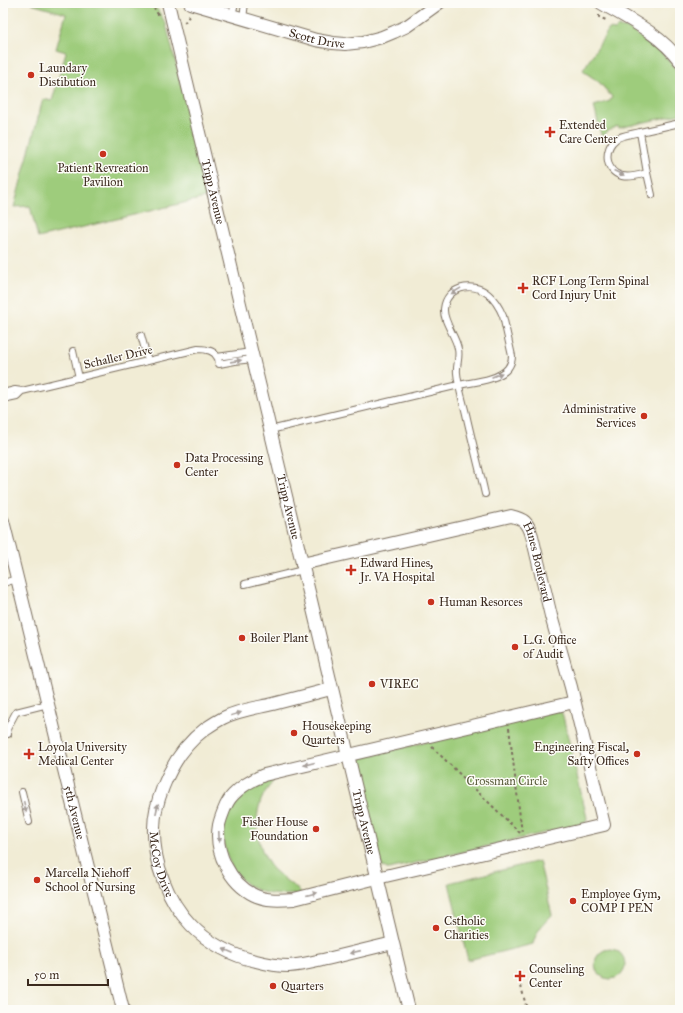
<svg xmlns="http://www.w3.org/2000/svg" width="683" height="1013" font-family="'IM FELL Great Primer',serif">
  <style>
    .green { fill: #9ecc7b; stroke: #6c7b4c }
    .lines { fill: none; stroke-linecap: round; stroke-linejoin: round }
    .lane-casing { stroke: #7b6e5e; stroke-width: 8 }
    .street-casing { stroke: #7b6e5e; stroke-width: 14 }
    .path { stroke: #7b6e5e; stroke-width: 2; stroke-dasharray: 3 3; stroke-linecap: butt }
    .lane { stroke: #fff; stroke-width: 6 }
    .street { stroke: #fff; stroke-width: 12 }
    .oneway { fill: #a79f9a }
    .poi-dot { fill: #c8321e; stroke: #fdfcf7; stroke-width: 1.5 }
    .labels { text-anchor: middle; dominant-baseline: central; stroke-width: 3; stroke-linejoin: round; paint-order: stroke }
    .street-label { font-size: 12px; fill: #3b2a1e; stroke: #fdfcf7 }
    .poi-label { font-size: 12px; fill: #3b2a1e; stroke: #fdfcf7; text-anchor: start }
    .park-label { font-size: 12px; fill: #595b3a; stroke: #fdfcf7 }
  </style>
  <rect width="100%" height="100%" fill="#fdfcf7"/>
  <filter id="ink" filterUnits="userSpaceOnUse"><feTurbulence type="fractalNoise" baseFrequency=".025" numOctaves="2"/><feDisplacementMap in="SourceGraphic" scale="8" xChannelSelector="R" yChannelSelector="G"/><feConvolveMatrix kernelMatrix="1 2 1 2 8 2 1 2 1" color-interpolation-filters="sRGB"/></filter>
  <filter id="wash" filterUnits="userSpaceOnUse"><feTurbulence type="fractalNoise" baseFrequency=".012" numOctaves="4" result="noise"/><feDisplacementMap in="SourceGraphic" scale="16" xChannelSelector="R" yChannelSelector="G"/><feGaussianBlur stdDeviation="0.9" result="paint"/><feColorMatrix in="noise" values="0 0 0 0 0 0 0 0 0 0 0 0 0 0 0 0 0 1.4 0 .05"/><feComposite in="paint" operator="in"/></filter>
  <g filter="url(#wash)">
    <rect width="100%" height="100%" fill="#f1ecd5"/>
    <path class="green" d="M32,3H152L159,12L166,24L177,68L208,197L38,238L30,206L14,207L43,99L52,101L66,52L56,49L66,14L31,4Z
      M618,27L627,28L642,38L661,52L674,67L680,77V114L619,128L618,126L608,131L603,136L601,135L594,106L610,101L612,97L599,82L586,73L583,70L609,29L615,30Z
      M558,710L562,713L563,716L587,818L586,822L582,824L389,869H387L382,866L357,766L360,758Z
      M268,779H273V781C270,786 265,791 263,796C252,818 257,849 272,868C281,877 291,884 301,892L300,894C285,895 271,896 257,890C238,882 226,862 224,842C224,839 223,836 223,833C224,823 231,806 238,799C246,789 257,784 268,779Z
      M539,861L552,915C541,926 537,930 533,944L468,960L449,883Z
      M595 964a15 15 0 1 1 30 0a15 15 0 1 1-30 0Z"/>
  </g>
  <g filter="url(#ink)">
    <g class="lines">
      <defs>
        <path id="lane" d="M232,15L235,3
          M243,18L245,3
          M640,132C633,134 622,135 616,139C603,149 605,172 622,176C631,178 639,175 647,173
          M652,195L647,173L640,132L680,123
          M141,335L148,361
          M73,351L79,378
          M217,357L251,352
          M3,393L15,390L22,391
          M3,399L17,396L22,391L198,349C204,349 214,350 217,357C219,359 218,362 219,364L235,361L253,359
          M270,430L459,385C473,382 499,380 508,368C511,364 512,361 512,356L503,316C500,309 494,299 488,294C472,281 446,287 444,309C443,322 456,336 458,349C460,358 456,365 457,373C458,386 463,401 466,414C472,441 479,467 485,494
          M3,583L17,579
          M245,584L303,570
          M8,734L7,729L16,712L48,704
          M22,792L29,822"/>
        <g id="street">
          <path id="s1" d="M168,3L409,1010"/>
          <path id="s2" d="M190,3L316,40L333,43L345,44L363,42L382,37L394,32L407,26L439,3"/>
          <path d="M601,3C630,20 660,34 680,61"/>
          <path id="s3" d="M3,521L123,1010"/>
          <path id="s4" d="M302,564L511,516C524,519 528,522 532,536L551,616L571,687L604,825L377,878L294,899C281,900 266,901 254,895C230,883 214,852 219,825C220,820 222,815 224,810C226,805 229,799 233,795C242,785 252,780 264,775L574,702"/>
          <path id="s5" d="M331,689C312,694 292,699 273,704C256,708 238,710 223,718C217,721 211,725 205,729C185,744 172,764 163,787C158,800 154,814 154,828C153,862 167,900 191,925C208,943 233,956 256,961C267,964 279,966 289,966C303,965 317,961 331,958C351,953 372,948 393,943"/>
        </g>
      </defs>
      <use href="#lane" class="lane-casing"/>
      <use href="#street" class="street-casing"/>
      <path class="path" d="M149,3L154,8L159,16
        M599,15V17L606,20
        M184,23L190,15
        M509,728L522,833
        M432,747L520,833
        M521,986L527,1010"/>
      <use href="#lane" class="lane"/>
      <use href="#street" class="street"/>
    </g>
    <defs><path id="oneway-solid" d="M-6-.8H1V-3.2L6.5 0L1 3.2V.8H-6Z"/></defs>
    <g class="oneway">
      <use href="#oneway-solid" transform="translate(619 173) rotate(25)"/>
      <use href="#oneway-solid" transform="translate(456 291) rotate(149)"/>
      <use href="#oneway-solid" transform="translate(236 361) rotate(-8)"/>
      <use href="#oneway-solid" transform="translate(497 375) rotate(-23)"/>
      <use href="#oneway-solid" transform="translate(236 714) rotate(-18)"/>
      <use href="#oneway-solid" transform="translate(309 764) rotate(166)"/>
      <use href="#oneway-solid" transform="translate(25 807) rotate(77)"/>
      <use href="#oneway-solid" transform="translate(157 809) rotate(-77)"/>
      <use href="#oneway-solid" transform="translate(219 837) rotate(88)"/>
      <use href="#oneway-solid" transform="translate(312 894) rotate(-14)"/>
      <use href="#oneway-solid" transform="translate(228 951) rotate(-157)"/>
      <use href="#oneway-solid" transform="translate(355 952) rotate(167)"/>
    </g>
  </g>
  <g class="poi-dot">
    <circle cx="31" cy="75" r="4"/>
    <path d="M548 126h4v4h4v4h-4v4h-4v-4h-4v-4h4z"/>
    <circle cx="103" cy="154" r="4"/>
    <path d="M521 282h4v4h4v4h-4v4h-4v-4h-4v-4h4z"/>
    <circle cx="644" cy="416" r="4"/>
    <circle cx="177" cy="465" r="4"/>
    <path d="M349 564h4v4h4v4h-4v4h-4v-4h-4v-4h4z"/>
    <circle cx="431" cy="602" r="4"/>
    <circle cx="242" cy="638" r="4"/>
    <circle cx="515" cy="647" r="4"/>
    <circle cx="372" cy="684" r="4"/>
    <circle cx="294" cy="733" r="4"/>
    <path d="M27 748h4v4h4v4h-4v4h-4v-4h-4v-4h4z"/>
    <circle cx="637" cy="754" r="4"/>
    <circle cx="316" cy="829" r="4"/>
    <circle cx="37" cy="880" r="4"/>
    <circle cx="573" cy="901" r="4"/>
    <circle cx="436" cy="928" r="4"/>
    <path d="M518 970h4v4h4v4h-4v4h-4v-4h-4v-4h4z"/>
    <circle cx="273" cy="986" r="4"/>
  </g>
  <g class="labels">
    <g class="street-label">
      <text stroke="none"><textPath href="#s2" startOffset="132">Scott Drive</textPath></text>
      <text stroke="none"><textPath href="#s1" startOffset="194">Tripp Avenue</textPath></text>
      <text transform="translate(118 357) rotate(-13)">Schaller Drive</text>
      <text stroke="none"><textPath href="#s1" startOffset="518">Tripp Avenue</textPath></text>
      <text stroke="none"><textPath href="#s4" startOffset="272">Hines Boulevard</textPath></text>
      <text stroke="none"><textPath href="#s3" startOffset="300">5th Avenue</textPath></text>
      <text stroke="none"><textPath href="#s1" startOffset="842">Tripp Avenue</textPath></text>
      <text stroke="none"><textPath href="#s5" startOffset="285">McCoy Drive</textPath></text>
    </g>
    <g class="poi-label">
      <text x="39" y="68">Laundary<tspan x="39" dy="14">Distibution</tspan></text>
      <text x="559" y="125">Extended<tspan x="559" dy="14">Care Center</tspan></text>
      <text x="103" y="168" text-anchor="middle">Patient Revreation<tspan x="103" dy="14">Pavilion</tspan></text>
      <text x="532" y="281">RCF Long Term Spinal<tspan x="532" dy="14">Cord Injury Unit</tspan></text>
      <text x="636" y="409" text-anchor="end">Administrative<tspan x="636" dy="14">Services</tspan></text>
      <text x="185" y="458">Data Processing<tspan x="185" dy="14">Center</tspan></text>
      <text x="360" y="563">Edward Hines,<tspan x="360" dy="14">Jr. VA Hospital</tspan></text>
      <text x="439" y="602">Human Resorces</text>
      <text x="250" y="638">Boiler Plant</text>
      <text x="523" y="640">L.G. Office<tspan x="523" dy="14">of Audit</tspan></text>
      <text x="380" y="684">VIREC</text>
      <text x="302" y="726">Housekeeping<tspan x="302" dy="14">Quarters</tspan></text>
      <text x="38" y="747">Loyola University<tspan x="38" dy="14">Medical Center</tspan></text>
      <text x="629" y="747" text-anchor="end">Engineering Fiscal,<tspan x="629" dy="14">Safty Offices</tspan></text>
      <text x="308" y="822" text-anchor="end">Fisher House<tspan x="308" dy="14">Foundation</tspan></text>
      <text x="45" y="873">Marcella Niehoff<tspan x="45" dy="14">School of Nursing</tspan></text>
      <text x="581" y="894">Employee Gym,<tspan x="581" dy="14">COMP I PEN</tspan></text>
      <text x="444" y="921">Cstholic<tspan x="444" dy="14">Charities</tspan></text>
      <text x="529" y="969">Counseling<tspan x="529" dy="14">Center</tspan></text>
      <text x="281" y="986">Quarters</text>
    </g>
    <g class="park-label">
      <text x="507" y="781">Crossman Circle</text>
    </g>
  </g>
  <rect width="683" height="1013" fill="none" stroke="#fdfcf7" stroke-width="16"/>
  <path d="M28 979v6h80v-6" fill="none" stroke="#3b2a1e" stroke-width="2"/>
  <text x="34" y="979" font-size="12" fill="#3b2a1e" stroke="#fdfcf7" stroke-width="3" paint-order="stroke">50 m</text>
</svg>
